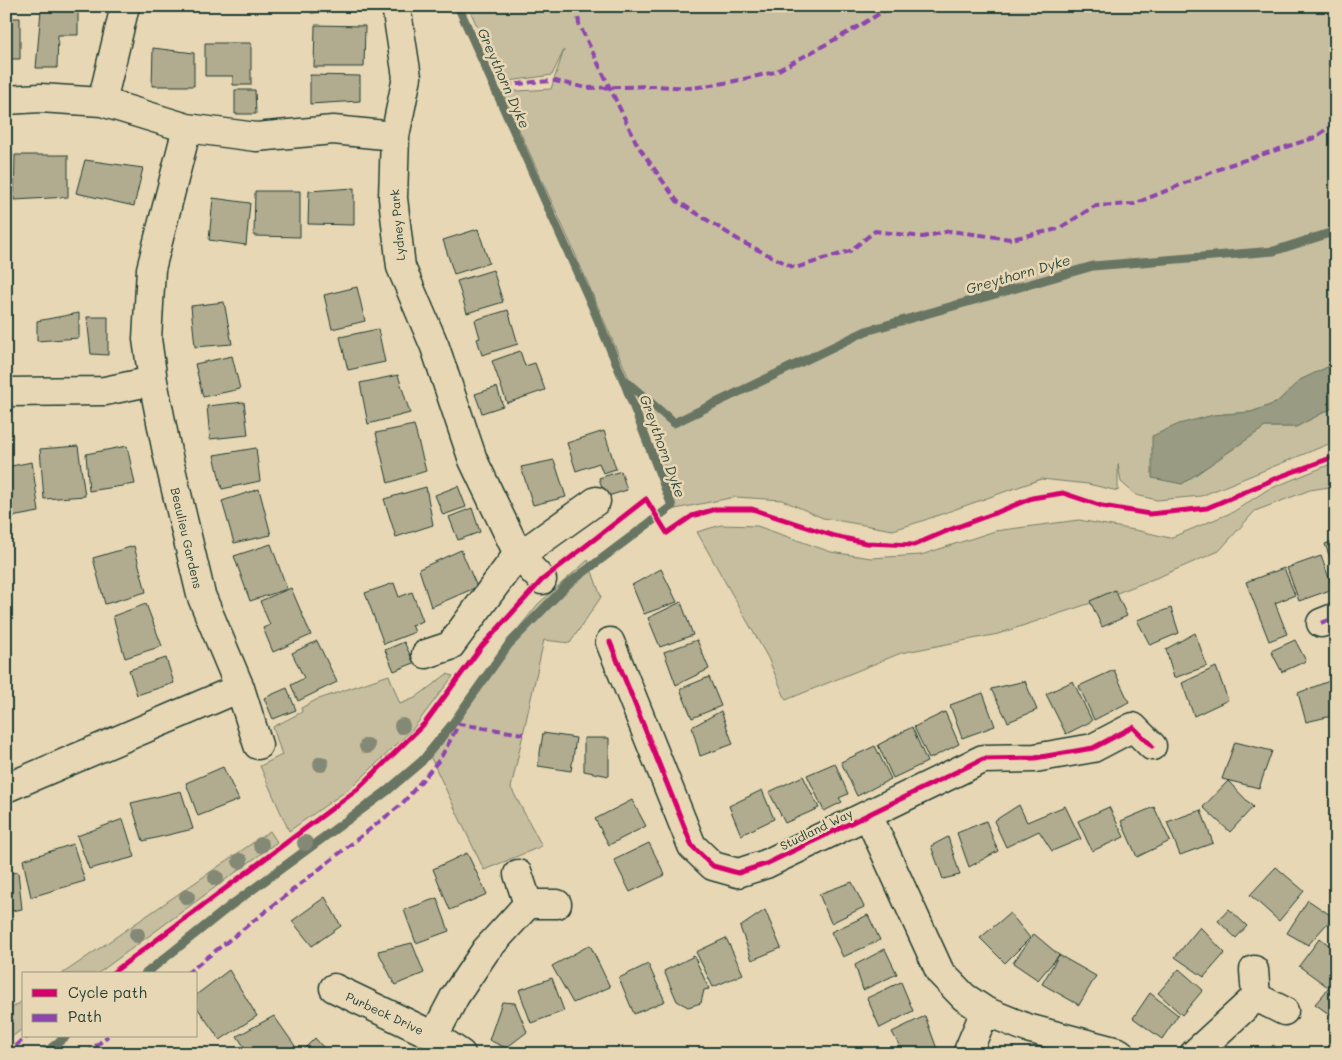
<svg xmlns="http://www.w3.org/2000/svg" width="1342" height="1060" font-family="Mali,sans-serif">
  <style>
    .green { fill: #c7be9f; stroke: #737e6a }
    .water { fill: #999b82; stroke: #687563 }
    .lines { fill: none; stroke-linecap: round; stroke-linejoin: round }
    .stream { stroke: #687563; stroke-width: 9 }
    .building { fill: #b1ac90; stroke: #1f3d34 }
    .minor-casing { stroke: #1f3d34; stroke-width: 31 }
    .minor { stroke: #e8d7b4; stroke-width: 28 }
    .quiet { stroke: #8e44ad; stroke-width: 4; stroke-dasharray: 8 4; stroke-linecap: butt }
    .cycleway-casing { stroke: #e8d7b4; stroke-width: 8 }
    .cycleway { stroke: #d6006c; stroke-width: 5 }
    .tree { fill: #838974 }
    .labels { text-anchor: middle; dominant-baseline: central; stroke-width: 5; stroke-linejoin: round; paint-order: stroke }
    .street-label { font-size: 12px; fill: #1f3d34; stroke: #e8d7b4 }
    .water-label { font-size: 14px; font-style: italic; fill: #314b40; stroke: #e8d7b4 }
  </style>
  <rect width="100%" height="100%" fill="#e8d7b4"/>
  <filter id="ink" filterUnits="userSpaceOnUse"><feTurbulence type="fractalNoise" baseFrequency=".02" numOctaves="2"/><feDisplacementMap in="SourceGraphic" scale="10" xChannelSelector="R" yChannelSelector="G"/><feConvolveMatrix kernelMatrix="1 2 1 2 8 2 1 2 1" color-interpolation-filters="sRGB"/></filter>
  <g filter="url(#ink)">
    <path class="green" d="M468,6H1336V363L1300,380L1276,403L1251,412L1223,414L1182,484L1265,427H1296L1336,406V441L1201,496L1157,500L1136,495L1121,482L1118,464V491L1088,484L1041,479L919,522L893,530L823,518L782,500L735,497L675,509L660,450L573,249L502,92L551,89L564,50L552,75L502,82Z
      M1336,462V486L1310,490L1255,511L1219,551L1161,576L1091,603L998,634L901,653L786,700L768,658L697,532L721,525L757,526L831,552L871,558L921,555L995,531L1079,520L1140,531L1170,538L1233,512L1267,490Z
      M588,560L601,597L570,643L544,640L511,788L542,846L484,870L430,756L442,744L491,663L538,604Z
      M447,674L453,676L412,730L353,786L289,831L260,766L282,755L273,727L302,712L301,708L316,700L389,675L400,704L415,698Z
      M270,831L277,842L97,974H62Z
      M24,1000V1028L6,1041V1012Z"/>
    <path class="water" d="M1336,363V406L1296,427H1265L1182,484L1152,478V436L1179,424L1213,415L1251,412L1276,403L1300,380Z"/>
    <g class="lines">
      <path class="stream" d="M458,6L590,301L623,379
        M145,974L230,906L387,791L422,761L453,723L509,644L568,584L672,506L623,379L674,423L866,331L1093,266L1274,251L1336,231
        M44,1054L66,1036"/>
    </g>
    <path class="building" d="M311,6H365V9L311,13Z
      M41,10H78V35H58L57,68H36Z
      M6,18H20V59H6Z
      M315,25L365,26L364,67H314Z
      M205,43H251V85H233V76H205Z
      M153,48L194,53V86H152Z
      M310,75L360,76V101L310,104Z
      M235,90H255L256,114H235Z
      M15,155H68V197L14,200Z
      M85,160L143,168L134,206L76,193Z
      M354,188V225L308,224L309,191Z
      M255,191H300V237L254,236Z
      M213,198L250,203L246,245L209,240Z
      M478,229L489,263L454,274L443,240Z
      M493,270L503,302L467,313L457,281Z
      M357,287L365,321L332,329L324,295Z
      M224,302L232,344L195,347L191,306Z
      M508,310L518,344L482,355L477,339L480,338L475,320Z
      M79,313V338L37,341V321Z
      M87,317H108V355L91,354Z
      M378,329L385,362L348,370L340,337Z
      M520,351L525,366L535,363L545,390L507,403L492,361Z
      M232,356L240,389L203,397L195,364Z
      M398,375L410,413L368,424L360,383Z
      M497,387L503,406L482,413L475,394Z
      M244,402L248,435L210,439L207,406Z
      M414,425L426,471L388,483L376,433Z
      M604,431L616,469L603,473L599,463L576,471L567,443Z
      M78,446L85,496L44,499L40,449Z
      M127,446L135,484L89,491L86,454Z
      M256,448L260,481L222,489L214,455Z
      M554,460L566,497L533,505L521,467Z
      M32,462L39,512L6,518V467Z
      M621,471L627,490L605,497L599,478Z
      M458,486L466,507L443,515L435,495Z
      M426,487L433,525L396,537L384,499Z
      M259,489L271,535L234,543L222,501Z
      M472,508L480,532L458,540L449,517Z
      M1336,540V574L1325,544Z
      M271,544L287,589L250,601L234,556Z
      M134,546L146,592L105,604L93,558Z
      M461,550L477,587L431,607L419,569Z
      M1321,556L1333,589L1299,601L1287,568Z
      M1284,568L1295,595L1275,603L1287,634L1269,641L1246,582Z
      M661,569L677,602L644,614L632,585Z
      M394,583L399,597L412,592L423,621L412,625L415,632L384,644L365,593Z
      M291,588L311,635L273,652L263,628L270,625L260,601Z
      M1115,590L1127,616L1102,627L1090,601Z
      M681,602L693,635L660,647L648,618Z
      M146,604L162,646L125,658L113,616Z
      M1171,608L1179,633L1150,645L1137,620Z
      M1195,633L1207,666L1174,678L1166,649Z
      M697,640L709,669L676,685L664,652Z
      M1295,640L1306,661L1282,672L1271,651Z
      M317,641L337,682L298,701L291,685L304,678L292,653Z
      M404,642L414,663L394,671L385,650Z
      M166,658L174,683L137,695L129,670Z
      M1216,667L1228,700L1194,716L1182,683Z
      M1114,670L1129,702L1094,720L1079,686Z
      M709,677L721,706L692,718L680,689Z
      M1332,680L1336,698V715L1306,722L1298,693Z
      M1025,681L1037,710L1008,722L991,689Z
      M1073,681L1092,721L1066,734L1046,694Z
      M287,688L296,710L273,719L264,698Z
      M983,693L995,726L962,738L950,705Z
      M721,711L733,744L700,756L692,727Z
      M945,712L959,744L929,759L914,727Z
      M912,727L927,762L893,778L878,745Z
      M543,733L576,738L571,771L538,766Z
      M584,738H609V776L584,771Z
      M1235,742L1272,751L1259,788L1222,779Z
      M875,746L891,779L857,796L841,762Z
      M835,763L848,794L839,798L842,802L824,811L807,775Z
      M223,767L239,800L198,816L186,783Z
      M803,776L819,808L785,823L769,792Z
      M1228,781L1253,807L1230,832L1203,807Z
      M762,790L774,819L741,835L729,806Z
      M181,791L193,829L143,841L131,803Z
      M632,800L646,826L609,845L595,819Z
      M1019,805L1027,822L1065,806L1081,839L1052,851L1039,831L1006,847L994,821Z
      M1109,807L1124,837L1092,851L1078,821Z
      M1154,807L1170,841L1137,857L1121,821Z
      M1201,810L1213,843L1180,855L1167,822Z
      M123,819L135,857L89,869L77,836Z
      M986,821L998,851L969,867L957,833Z
      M948,837L960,875L943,879L931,846Z
      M649,843L665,875L630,892L614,860Z
      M73,844L85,881L31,897L23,860Z
      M467,853L487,894L450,910L433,869Z
      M1276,867L1304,891L1279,921L1250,895Z
      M18,872L22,909L6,912V874Z
      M852,882L864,907L831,923L819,894Z
      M325,897L341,926L312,946L292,921Z
      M437,898L449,931L416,943L404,910Z
      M1308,900L1333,917L1308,945L1287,933Z
      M1229,909L1247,926L1236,938L1218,921Z
      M765,910L781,948L752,960L740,927Z
      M1010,913L1030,938L1005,963L980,938Z
      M868,915L880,940L843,957L831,932Z
      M1200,927L1225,953L1204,977L1175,957Z
      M1034,934L1059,955L1038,980L1013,963Z
      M726,938L743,974L713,987L696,952Z
      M1320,938L1336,951V978L1328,987L1299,966Z
      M412,943L424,973L395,985L378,951Z
      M590,945L610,987L573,1003L552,966Z
      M885,949L897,974L863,990L855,965Z
      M1059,955L1096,976L1079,1005L1042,984Z
      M694,956L709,989L704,990L701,1003L688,1007L677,1001L664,971Z
      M648,964L665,1001L634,1014L619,978Z
      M1179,969L1203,990L1182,1015L1158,993Z
      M229,970L257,1016L220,1040L196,1006V995Z
      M552,978L564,1011L531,1023L519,990Z
      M1336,980V1019L1315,1004Z
      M901,982L913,1011L880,1028L867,998Z
      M1150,993L1178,1015L1162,1039L1133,1018Z
      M502,1002L515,1003L527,1032L506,1048L489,1040Z
      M274,1016L295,1046L283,1054H249L237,1036Z
      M925,1016L937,1049L926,1054H904L892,1032Z
      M315,1038L329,1054H299Z
      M1273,1045L1284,1054H1267Z"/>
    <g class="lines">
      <defs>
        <path id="minor" d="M396,6L407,77L395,136L393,198L401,267L435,347L473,460L519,556L512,562L450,646L426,654
          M6,100L40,98L102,102L187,128L256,137L333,130L395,136
          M102,102L125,6
          M187,128L151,269L147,339L153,381L167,452L201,595L240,688L258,745
          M6,392L105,391L153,381
          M542,580L519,556L596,501
          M1321,623L1336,617
          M610,642L692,846L713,866L738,873L766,864L983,759L1035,758L1093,748L1133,727L1152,746
          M6,788L240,688
          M868,815L940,972L964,997L985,1011L1027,1028L1118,1052L1121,1054
          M518,874L528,904
          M1254,970L1256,997L1284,1011
          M334,988L434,1036L461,1054
          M434,1036L455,996L486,950L528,904H557
          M967,1054L985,1011
          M1194,1054L1256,997"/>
      </defs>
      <use href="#minor" class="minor-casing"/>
      <use href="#minor" class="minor"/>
      <path class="quiet" d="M577,6L579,24L638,146L677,201L742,242L795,268L850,251L875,231L923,237L950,231L1011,239L1058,229L1095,206L1134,204L1229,165L1314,138L1336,123
        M505,86L533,82L555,81L587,88L656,86L692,88L730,82L775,72L854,29L892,6
        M1321,623L1336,617
        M186,974L402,804L440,759L459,724L523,734
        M6,1053L28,1036
        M86,1054L108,1036"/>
      <defs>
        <path id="cycleway" d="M610,642L692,846L713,866L738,873L766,864L983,759L1035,758L1093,748L1133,727L1152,746
          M111,974L358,789L425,723L482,646L542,580L646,499L667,533L692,516L716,509H752L834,536L866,543L914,545L949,530L998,512L1032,498L1063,493L1102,506L1150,514L1207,508L1279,477L1336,456"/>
      </defs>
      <use href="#cycleway" class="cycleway-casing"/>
      <use href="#cycleway" class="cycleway"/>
    </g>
    <g class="tree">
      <circle cx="402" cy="726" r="8"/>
      <circle cx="367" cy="746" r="8"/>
      <circle cx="321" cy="764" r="8"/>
      <circle cx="305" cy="843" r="8"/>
      <circle cx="261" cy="845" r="8"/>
      <circle cx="240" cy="861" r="8"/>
      <circle cx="216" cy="878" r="8"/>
      <circle cx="187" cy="897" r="8"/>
      <circle cx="137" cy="935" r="8"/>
    </g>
  </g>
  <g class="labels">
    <g class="street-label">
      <text transform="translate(397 225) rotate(-95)">Lydney Park</text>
      <text transform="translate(187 538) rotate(77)">Beaulieu Gardens</text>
      <text transform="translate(816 829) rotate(-26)">Studland Way</text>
      <text transform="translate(385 1013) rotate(25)">Purbeck Drive</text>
    </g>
    <g class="water-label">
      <text transform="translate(504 78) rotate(66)">Greythorn Dyke</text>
      <text transform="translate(1018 274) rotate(-16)">Greythorn Dyke</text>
      <text transform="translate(663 446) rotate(70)">Greythorn Dyke</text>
    </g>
  </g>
  <rect width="1342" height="1060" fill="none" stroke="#e8d7b4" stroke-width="25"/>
  <rect x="12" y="12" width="1317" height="1035" fill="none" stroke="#1f3d34" stroke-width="2" filter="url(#ink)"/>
  <rect x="22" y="972" width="175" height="65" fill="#e8d7b4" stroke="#989981"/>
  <rect x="32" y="989" width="25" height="8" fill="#d6006c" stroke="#989981"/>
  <text x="68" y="998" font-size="15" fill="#1f3d34">Cycle path</text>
  <rect x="32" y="1014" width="25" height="8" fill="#8e44ad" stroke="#989981"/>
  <text x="68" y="1022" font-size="15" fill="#1f3d34">Path</text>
</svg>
